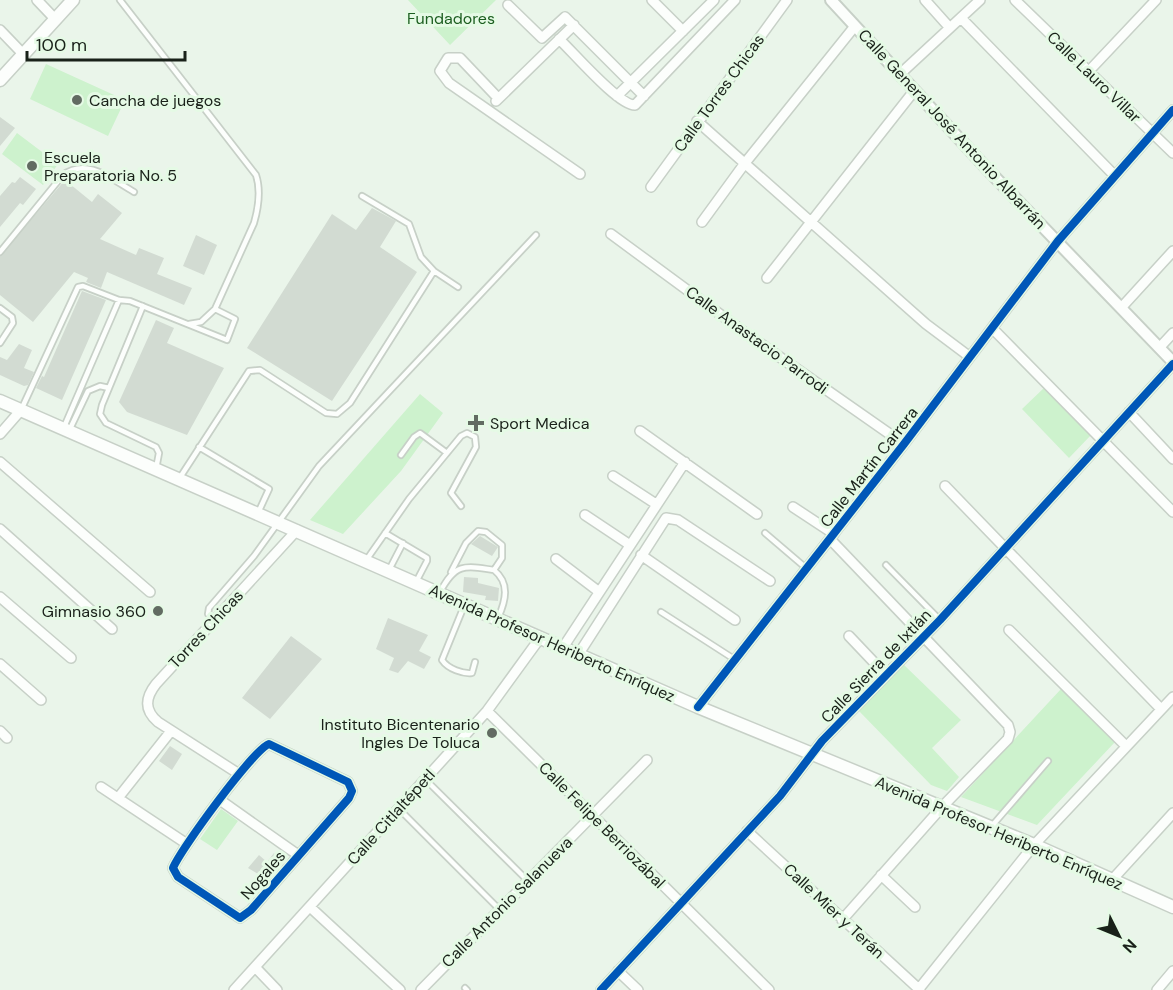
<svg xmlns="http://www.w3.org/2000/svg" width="1173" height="990" font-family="'DM Sans',sans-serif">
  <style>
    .green { fill: #cdf2cd }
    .building { fill: #d2dbd2 }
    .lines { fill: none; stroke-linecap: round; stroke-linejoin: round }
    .service-casing { stroke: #c7d0c7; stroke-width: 8 }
    .minor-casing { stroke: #c7d0c7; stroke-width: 12 }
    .tertiary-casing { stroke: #c7d0c7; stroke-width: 14 }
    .secondary-casing { stroke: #c7d0c7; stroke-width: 15 }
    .service { stroke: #fcfefc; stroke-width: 4.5 }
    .minor { stroke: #fcfefc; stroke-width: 9 }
    .tertiary { stroke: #fcfefc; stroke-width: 10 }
    .secondary { stroke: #fcfefc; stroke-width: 12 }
    .cycleway-casing { stroke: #e5fae5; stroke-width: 11 }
    .cycleway { stroke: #0057b8; stroke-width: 8 }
    .poi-dot { fill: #626b62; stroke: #e5fae5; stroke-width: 2 }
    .labels { text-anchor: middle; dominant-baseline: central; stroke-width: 6; stroke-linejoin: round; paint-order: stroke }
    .park-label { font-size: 16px; fill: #1d5e21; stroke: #e5fae5 }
    .street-label { font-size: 16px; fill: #192119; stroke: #e5fae5 }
    .poi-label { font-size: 16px; fill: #192119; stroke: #e5fae5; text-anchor: start }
  </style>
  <rect width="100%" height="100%" fill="#eaf5ea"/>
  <path class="green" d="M408,0H496L450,45Z
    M46,64L125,100L108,136L30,99Z
    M17,133L58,164L43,185L2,154Z
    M1046,386L1092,434L1069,458L1022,409Z
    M420,394L443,413L401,471L343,534L310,520Z
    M904,665L961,720L932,748L959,777L947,791L931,785L859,711Z
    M1061,689L1115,742L1037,825L961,797Z
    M221,809L238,821L217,850L200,839Z"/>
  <path class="building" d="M0,117L15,128L0,146Z
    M20,177L36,189L23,205L20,203L0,227V196L12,182L15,183Z
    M65,180L92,202L98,194L122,213L100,239L136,255L139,248L164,258L157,274L192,288L184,305L107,272L101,288L86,282L88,278L74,272L33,322L0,295V256Z
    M372,208L396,221L380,247L417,272L332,401L247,348L332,214L356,230Z
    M196,235L217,245L204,275L183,266Z
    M82,291L106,300L62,400L36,388L42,376L44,377Z
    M156,320L174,328L167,343L224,368L187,435L127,412L119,402Z
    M19,344L32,350L24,368L34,372L28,385L24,386L0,375V357L7,360Z
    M480,536L498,547L492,556L471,544Z
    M464,577L478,578V583L499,588L498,601L485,600L486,596L463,592Z
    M388,618L428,635L419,651L431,657L424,669L408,661L398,673L389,670L394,658L376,649Z
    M291,636L322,659L270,719L242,698Z
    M170,746L182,754L172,770L159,761Z
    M274,853L282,858L279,863L257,881L254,879L258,874L248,868L259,855L267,862Z"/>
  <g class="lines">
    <defs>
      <path id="service" d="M120,0L256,175C261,190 258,209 254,223L215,309L201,322L189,324
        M362,196L409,224L421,257L434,271
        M0,252L63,175C87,157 111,179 134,192
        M143,306L102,405L100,414L106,423L156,447L159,453L156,469
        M0,308L12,317L13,323L0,343
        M21,410L78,287L83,286L119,300L130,301L227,340L235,319L215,309
        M64,427L119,300
        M69,431L88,391L100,386L109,388
        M199,447L269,489L258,513
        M401,455L414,437L420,433L447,453
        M179,479L249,371L260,370L326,413L337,414L350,403L434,271L458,287
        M385,533L427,558V561L416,582
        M765,533L806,568
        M367,559L409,499L461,436L467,433L475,437L476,447L451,493L461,506
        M886,565L940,620
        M389,570L403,543
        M451,572L466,543L478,531L486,532L502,545V558L494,570
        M440,592C455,564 463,565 494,570C510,583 506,600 498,618
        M464,606L442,660C448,669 463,674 472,673L475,662
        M661,612L734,659
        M214,621L208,614L209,608L254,556L319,466L536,235
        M425,779L528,881
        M399,809L499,909
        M991,827L1048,761
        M465,988L467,990"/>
      <path id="minor" d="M37,0L56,20
        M652,0L683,31
        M925,0L950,28
        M1015,0L1173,153
        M508,5L542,38L565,17L644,96
        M961,18L1114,175
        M0,30L24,55
        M559,39C573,52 619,106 635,105L735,0
        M1088,72L1156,0
        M899,75L980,0
        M617,96L714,0
        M498,98L460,58H448L440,71L449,83L580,174
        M496,101L574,25
        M697,121L926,324L970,357
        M651,187L787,0
        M702,222L745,163L855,26
        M611,234L751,337L904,444
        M767,278L914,91
        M1121,308L1173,251
        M993,329L1173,512
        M1160,347L1173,333
        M1129,412L1173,459
        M640,431L757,514
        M0,434L21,410
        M0,462L150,592
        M613,476L656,504
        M945,486L1161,709
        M793,507L834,534
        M585,515L630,545
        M0,529L112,629
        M830,539L1008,725L1010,732L1008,739L942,807L842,920
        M641,555L735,620
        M556,559L598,591
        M0,597L71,658
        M1009,630L1126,746
        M849,636L886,675
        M562,649L685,462
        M578,655L666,518L678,520L770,581
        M0,664L41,700
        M698,707L904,444L1058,241L1173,110
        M487,711L769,990
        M0,731L7,738
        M269,744L348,782L352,791L349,798L251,910L240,918L178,877L173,868C180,850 254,749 269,744Z
        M239,774L158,722C144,710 145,698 156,684L297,530
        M101,787L187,844
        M118,798L171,731
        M220,800L298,855
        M747,831L920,990
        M881,875L915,907
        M1111,881L1173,813
        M310,907L400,990
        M255,967L277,990
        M618,971L638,990
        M234,990L487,711L540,638
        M421,990L647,760
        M601,990L780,796L822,741L940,620L1173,364
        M918,990L1034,845L1173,697
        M1157,990L1173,971"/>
      <path id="tertiary" d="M831,0L989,171L1173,362"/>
      <path id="secondary" d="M0,80L73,0
        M0,401L698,707L1034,845L1173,907"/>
    </defs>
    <use href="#service" class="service-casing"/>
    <use href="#minor" class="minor-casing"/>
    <use href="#tertiary" class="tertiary-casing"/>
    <use href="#secondary" class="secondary-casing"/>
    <use href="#service" class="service"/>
    <use href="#minor" class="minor"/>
    <use href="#tertiary" class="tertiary"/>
    <use href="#secondary" class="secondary"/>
    <defs>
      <path id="cycleway" d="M698,707L904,444L1058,241L1173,110
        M269,744L348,782L352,791L349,798L251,910L240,918L178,877L173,868C180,850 254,749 269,744Z
        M601,990L780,796L822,741L940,620L1173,364"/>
    </defs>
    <use href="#cycleway" class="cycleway-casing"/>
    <use href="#cycleway" class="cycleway"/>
  </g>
  <g class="poi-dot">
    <circle cx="77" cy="100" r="6"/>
    <circle cx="32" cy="166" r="6"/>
    <path d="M473 414h6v6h6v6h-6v6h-6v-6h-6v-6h6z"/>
    <circle cx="158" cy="611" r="6"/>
    <circle cx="492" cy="733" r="6"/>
  </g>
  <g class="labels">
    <g class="park-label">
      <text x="451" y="18">Fundadores</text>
    </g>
    <g class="street-label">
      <text transform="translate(1094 77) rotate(44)">Calle Lauro Villar</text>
      <text transform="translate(719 93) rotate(-54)">Calle Torres Chicas</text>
      <text transform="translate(952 129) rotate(47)">Calle General José Antonio Albarrán</text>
      <text transform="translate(757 340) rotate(36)">Calle Anastacio Parrodi</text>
      <text transform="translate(869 467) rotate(-52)">Calle Martín Carrera</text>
      <text transform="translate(206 629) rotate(-47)">Torres Chicas</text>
      <text transform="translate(552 643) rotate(24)">Avenida Profesor Heriberto Enríquez</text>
      <text transform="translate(876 666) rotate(-46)">Calle Sierra de Ixtlán</text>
      <text transform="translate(391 817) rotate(-48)">Calle Citlaltépetl</text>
      <text transform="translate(602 825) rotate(45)">Calle Felipe Berriozábal</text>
      <text transform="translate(999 833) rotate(23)">Avenida Profesor Heriberto Enríquez</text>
      <text transform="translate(263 875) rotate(-49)">Nogales</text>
      <text transform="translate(507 902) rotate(-45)">Calle Antonio Salanueva</text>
      <text transform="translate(834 911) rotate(43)">Calle Mier y Terán</text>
    </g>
    <g class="poi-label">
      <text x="89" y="100">Cancha de juegos</text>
      <text x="44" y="157">Escuela<tspan x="44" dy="18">Preparatoria No. 5</tspan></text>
      <text x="490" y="423">Sport Medica</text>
      <text x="146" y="611" text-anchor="end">Gimnasio 360</text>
      <text x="480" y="724" text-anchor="end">Instituto Bicentenario<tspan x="480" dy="18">Ingles De Toluca</tspan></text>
    </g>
  </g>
  <g transform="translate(1119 936) rotate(133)" stroke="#e5fae5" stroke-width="4.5" paint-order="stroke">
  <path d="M0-4.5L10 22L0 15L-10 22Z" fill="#192119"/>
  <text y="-9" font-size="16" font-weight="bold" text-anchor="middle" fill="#192119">N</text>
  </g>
  <path d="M27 51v9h158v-9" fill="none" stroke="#192119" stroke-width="3"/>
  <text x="36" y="51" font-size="18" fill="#192119" stroke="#e5fae5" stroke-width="4.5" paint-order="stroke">100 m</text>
</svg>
